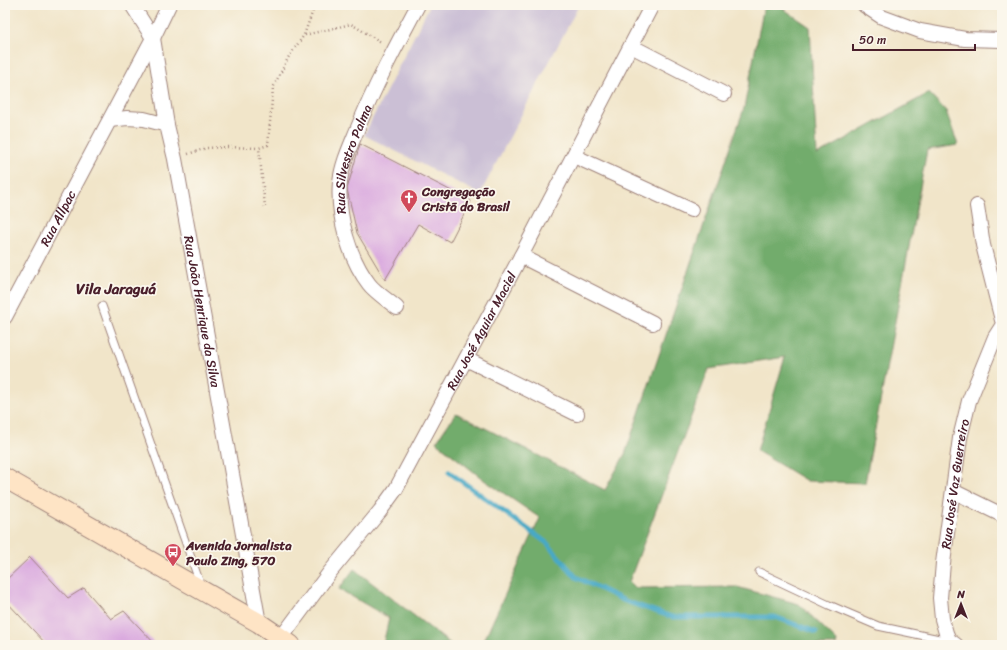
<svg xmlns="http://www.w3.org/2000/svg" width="1007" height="650" font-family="Sriracha,sans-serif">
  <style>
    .industrial { fill: #cbbfd5 }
    .forest { fill: #72ac6c; stroke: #5e664c }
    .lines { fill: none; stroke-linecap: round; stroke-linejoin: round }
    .stream { stroke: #47a9c6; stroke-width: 5 }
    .building { fill: #daaadf }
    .service-casing { stroke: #9e827a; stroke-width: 9 }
    .minor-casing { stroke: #9e827a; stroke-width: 16 }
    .secondary-casing { stroke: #9e827a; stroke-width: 21 }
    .path { stroke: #9e827a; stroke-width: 2.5; stroke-dasharray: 1 3; stroke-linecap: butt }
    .service { stroke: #fff; stroke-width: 7 }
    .minor { stroke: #fff; stroke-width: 14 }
    .secondary { stroke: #fee4c5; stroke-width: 19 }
    .labels { text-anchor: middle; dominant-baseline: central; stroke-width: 3.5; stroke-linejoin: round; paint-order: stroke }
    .street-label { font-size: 13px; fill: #4a1f2b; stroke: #fbf7ec }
    .poi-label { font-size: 13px; font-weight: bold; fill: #4a1f2b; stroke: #fbf7ec; text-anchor: start }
    .quarter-label { font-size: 15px; font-weight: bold; fill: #4a1f2b; stroke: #fbf7ec }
  </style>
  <rect width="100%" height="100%" fill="#fbf7ec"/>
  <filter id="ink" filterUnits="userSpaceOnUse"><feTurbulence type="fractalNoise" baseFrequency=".025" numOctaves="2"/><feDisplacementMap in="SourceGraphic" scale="8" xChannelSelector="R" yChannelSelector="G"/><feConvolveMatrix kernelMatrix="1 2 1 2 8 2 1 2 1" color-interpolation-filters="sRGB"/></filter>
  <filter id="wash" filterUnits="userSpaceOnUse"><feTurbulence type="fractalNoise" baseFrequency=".012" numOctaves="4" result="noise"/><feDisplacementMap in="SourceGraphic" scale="16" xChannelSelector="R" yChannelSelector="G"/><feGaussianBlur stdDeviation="0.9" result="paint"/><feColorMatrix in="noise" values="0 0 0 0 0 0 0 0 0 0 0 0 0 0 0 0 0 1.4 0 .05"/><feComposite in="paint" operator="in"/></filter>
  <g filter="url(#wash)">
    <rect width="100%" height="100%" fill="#f1e5c9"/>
    <path class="industrial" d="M430,5H579L480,194L364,135Z"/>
    <path class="forest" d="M764,5H778L810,27L817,155L929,93L946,111L958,145L927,150L865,483L807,481L757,451L785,357L709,369L629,582L635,588L737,587L799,604L837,641L836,645H482L540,518L484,480L436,442L456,413L605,490L625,454L744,108Z
      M354,569L452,645H383L389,618L339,589Z"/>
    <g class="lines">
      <path class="stream" d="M449,472L547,543L576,577L625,601L672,617H775L816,632"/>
    </g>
    <g id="blocks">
      <path class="building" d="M360,144L471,201L450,242L418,224L385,280L357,233L347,189Z
        M30,557L68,598L84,588L111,619L124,611L156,645H47L5,600V581Z"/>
    </g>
  </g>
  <g filter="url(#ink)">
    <use href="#blocks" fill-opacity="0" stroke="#9e827a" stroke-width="1"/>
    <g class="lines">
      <defs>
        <path id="service" d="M102,306L201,586
          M759,572L829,605L878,626L944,640H949"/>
        <g id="minor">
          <path id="s1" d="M132,5L153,38L167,125L175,159L259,623"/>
          <path d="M864,5L882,17L920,31L965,39L1002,40"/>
          <path d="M631,46L724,94"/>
          <path d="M110,120L127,118L144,119L167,125"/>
          <path d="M574,156L691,210"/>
          <path d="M977,206L983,245L1002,320"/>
          <path d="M521,256L653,323"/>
          <path id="s2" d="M397,308C389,301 375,292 369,284C349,258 337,215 340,182C342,164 350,147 357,130C374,87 396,46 418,5"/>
          <path id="s3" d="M5,317L153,38L169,5"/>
          <path d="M466,359L577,414"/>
          <path d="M953,491L1002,515"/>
          <path id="s4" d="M281,638L330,572L380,511L396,489L521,256L652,5"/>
          <path id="s5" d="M956,645L949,640L946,633L942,619L940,598L943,563L960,438L969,401L995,337L1002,326"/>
        </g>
        <path id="secondary" d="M5,478L259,623L281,638L291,645"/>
      </defs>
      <use href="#service" class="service-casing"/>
      <use href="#minor" class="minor-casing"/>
      <use href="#secondary" class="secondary-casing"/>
      <path class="path" d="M305,35L351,24L381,42
        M188,154L207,148L228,147L259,148
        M265,207L259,148L268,145L273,88L288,58L304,35L315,5"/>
      <use href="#service" class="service"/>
      <use href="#minor" class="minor"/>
      <use href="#secondary" class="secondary"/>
    </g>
  </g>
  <defs>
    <symbol id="church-pin" viewBox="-11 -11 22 30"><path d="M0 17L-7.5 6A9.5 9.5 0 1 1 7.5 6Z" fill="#d1495b" stroke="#fbf7ec"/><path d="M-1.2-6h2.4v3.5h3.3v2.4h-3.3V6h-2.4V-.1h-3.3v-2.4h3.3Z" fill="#fff"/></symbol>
    <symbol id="bus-pin" viewBox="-11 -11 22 30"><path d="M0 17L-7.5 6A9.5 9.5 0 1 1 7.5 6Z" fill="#d1495b" stroke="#fbf7ec"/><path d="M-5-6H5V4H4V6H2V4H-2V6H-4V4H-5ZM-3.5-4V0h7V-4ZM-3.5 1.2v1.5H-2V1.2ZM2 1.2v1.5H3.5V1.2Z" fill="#fff"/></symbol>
  </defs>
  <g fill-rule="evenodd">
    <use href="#church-pin" x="399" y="188" width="20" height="27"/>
    <use href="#bus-pin" x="163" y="542" width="20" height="27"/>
  </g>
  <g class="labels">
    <g class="street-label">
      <text stroke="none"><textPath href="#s2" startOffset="170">Rua Silvestro Palma</textPath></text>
      <text stroke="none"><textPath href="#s3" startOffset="112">Rua Allpac</textPath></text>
      <text stroke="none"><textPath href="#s1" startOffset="317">Rua João Henrique da Silva</textPath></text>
      <text stroke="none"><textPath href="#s4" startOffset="368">Rua José Aguiar Maciel</textPath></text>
      <text stroke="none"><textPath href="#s5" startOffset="167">Rua José Vaz Guerreiro</textPath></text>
    </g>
    <g class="poi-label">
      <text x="422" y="191">Congregação<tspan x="422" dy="15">Cristã do Brasil</tspan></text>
      <text x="186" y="545">Avenida Jornalista<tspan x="186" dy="15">Paulo Zing, 570</tspan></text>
    </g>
    <g class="quarter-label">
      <text x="116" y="289">Vila Jaraguá</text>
    </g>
  </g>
  <rect width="1007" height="650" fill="none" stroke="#fbf7ec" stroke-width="20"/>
  <g transform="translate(961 604)" stroke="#fbf7ec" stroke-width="3" paint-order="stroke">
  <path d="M0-3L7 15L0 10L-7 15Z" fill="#4a1f2b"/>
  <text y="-6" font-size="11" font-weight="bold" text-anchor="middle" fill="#4a1f2b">N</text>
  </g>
  <path d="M853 44v6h122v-6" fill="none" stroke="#4a1f2b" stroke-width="2"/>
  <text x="859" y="44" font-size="12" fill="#4a1f2b" stroke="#fbf7ec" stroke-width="3" paint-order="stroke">50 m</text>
</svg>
